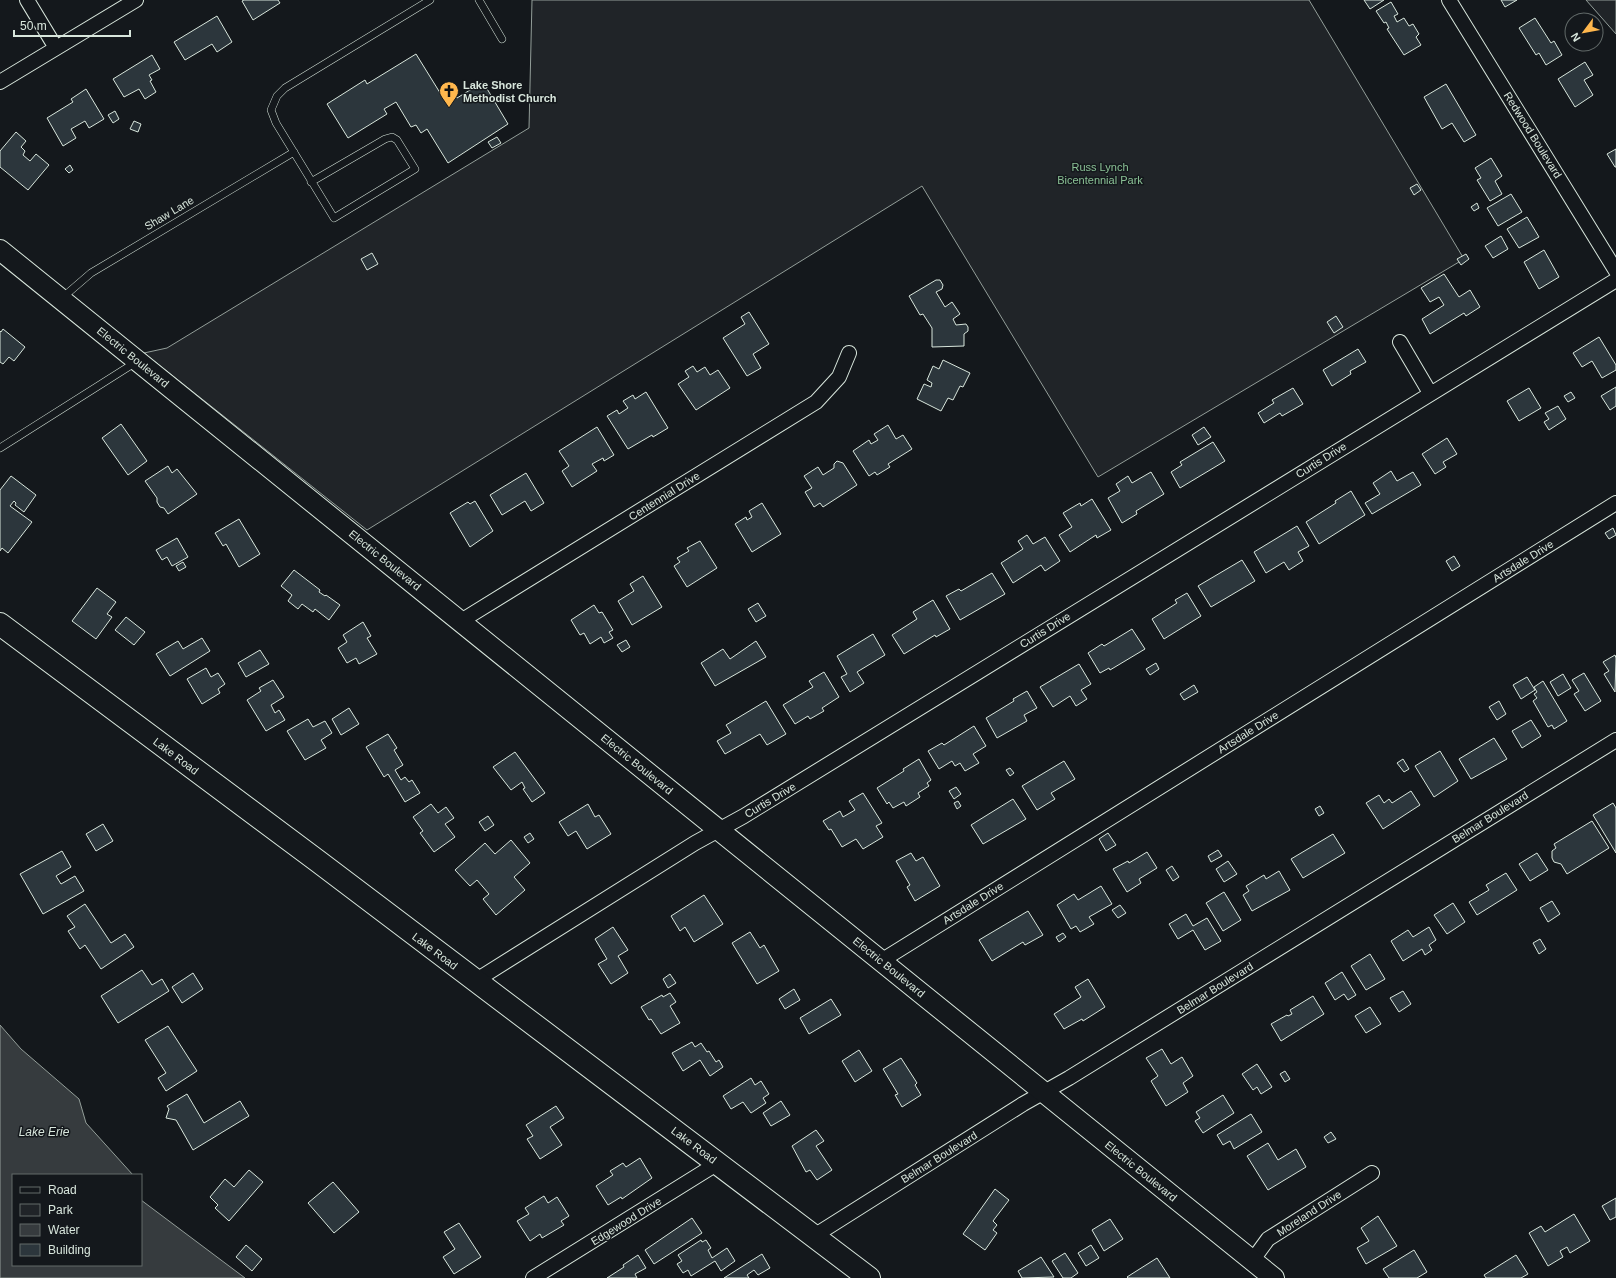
<svg xmlns="http://www.w3.org/2000/svg" width="1616" height="1278" font-family="Arial,sans-serif">
  <style>
    .green { fill: #202428; stroke: #939e99 }
    .water { fill: #363b3e; stroke: #939e99 }
    .building { fill: #2c363c; stroke: #d8e6dc }
    .lines { fill: none; stroke-linecap: round; stroke-linejoin: round }
    .lane-casing { stroke: #d8e6dc; stroke-width: 8 }
    .street-casing { stroke: #d8e6dc; stroke-width: 16 }
    .secondary-casing { stroke: #d8e6dc; stroke-width: 22 }
    .primary-casing { stroke: #d8e6dc; stroke-width: 24 }
    .lane { stroke: #14181c; stroke-width: 7 }
    .street { stroke: #14181c; stroke-width: 14 }
    .secondary { stroke: #14181c; stroke-width: 20 }
    .primary { stroke: #14181c; stroke-width: 22 }
    .labels { text-anchor: middle; dominant-baseline: central; stroke-width: 3; stroke-linejoin: round; paint-order: stroke }
    .poi-label { font-size: 11px; font-weight: bold; fill: #d8e6dc; stroke: #14181c; text-anchor: start }
    .street-label { font-size: 11px; fill: #d8e6dc; stroke: #14181c }
    .park-label { font-size: 11px; fill: #8ac095; stroke: #14181c }
    .water-label { font-size: 12px; font-style: italic; fill: #d8e6dc; stroke: #14181c }
  </style>
  <rect width="100%" height="100%" fill="#14181c"/>
  <path class="green" d="M532,0H1309L1464,259L1098,477L922,186L367,530L144,353L167,348L529,128Z
    M1586,0H1616V34Z"/>
  <path class="water" d="M0,1025L21,1049L79,1099L86,1123L133,1175H13V1265H141V1200L245,1278H0Z"/>
  <path class="building" d="M244,0H278L280,3L253,20L242,1Z
    M1364,0H1384L1370,9Z
    M1501,0H1517L1505,7Z
    M1391,2L1398,14L1394,16L1397,22L1404,18L1409,26L1413,24L1419,34L1416,37L1421,45L1404,55L1387,29L1389,28L1386,22L1384,23L1376,11Z
    M217,16L232,42L217,52L212,44L185,60L174,42Z
    M1535,18L1551,43L1554,41L1562,55L1546,65L1539,53L1536,55L1519,28Z
    M416,54L442,96L452,90L457,98L483,82L508,124L448,163L427,129L421,133L416,125L411,127L396,102L384,109L387,114L348,138L327,104L365,80L367,84Z
    M152,55L160,69L149,75L152,80L150,81L156,92L145,99L139,89L124,97L113,79Z
    M1585,62L1593,75L1584,80L1593,95L1575,107L1558,79Z
    M1446,84L1476,135L1464,142L1452,123L1442,129L1424,97Z
    M86,89L104,119L89,128L85,121L71,129L76,138L63,146L47,118L73,102L71,99Z
    M115,111L119,119L113,123L108,115Z
    M134,121L141,124L138,132L130,129Z
    M16,132L26,141L21,147L25,151L23,155L30,161L36,154L49,165L28,190L0,167V151Z
    M497,137L501,143L492,148L488,142Z
    M1616,149V167H1615L1607,154Z
    M1491,158L1502,176L1495,181L1502,194L1490,201L1477,180L1481,178L1475,168Z
    M70,165L73,170L69,173L65,169Z
    M1417,184L1421,190L1414,195L1410,188Z
    M1511,194L1522,212L1498,226L1487,208Z
    M1477,203L1479,208L1474,211L1471,207Z
    M1527,217L1539,237L1519,248L1507,229Z
    M1501,236L1508,249L1493,258L1485,246Z
    M1544,250L1559,277L1539,289L1524,262Z
    M372,253L378,264L367,270L361,259Z
    M1466,254L1469,259L1461,265L1457,259Z
    M1444,274L1459,297L1470,290L1480,307L1466,316L1464,313L1430,334L1422,319L1444,305L1439,297L1430,302L1421,288Z
    M936,280H940L943,285L942,289L936,292L945,307L952,302L960,314L953,319L956,325L966,324L968,327V331L964,334V346L932,347V328L923,314L920,315L909,296Z
    M749,312L769,344L753,354L761,368L747,376L723,338L745,324L741,317Z
    M1336,316L1343,327L1334,333L1327,322Z
    M3,329L25,347L14,361L9,357L3,364L0,362V331L1,332Z
    M1599,337L1616,365V370L1602,378L1592,361L1582,367L1573,353Z
    M1358,349L1366,362L1350,371L1351,374L1332,386L1323,370Z
    M943,360L970,373L963,387L960,386L953,400L948,398L941,411L917,399L924,384L931,387L932,383L927,380L933,366L939,369Z
    M693,366L697,372L705,367L710,375L718,370L730,388L696,410L678,384L689,377L685,371Z
    M1616,387V406L1610,410L1601,396Z
    M1293,388L1303,404L1282,416L1280,413L1264,423L1258,413L1274,403L1272,400Z
    M1529,388L1541,408L1519,421L1507,401Z
    M646,392L668,428L653,437L652,435L628,449L607,416L617,410L619,414L628,408L623,401L633,395L635,399Z
    M1571,392L1575,398L1568,402L1564,396Z
    M1558,406L1566,419L1549,430L1544,422L1549,419L1545,413Z
    M121,424L147,461L128,475L102,438Z
    M888,425L896,439L903,435L912,449L888,464L890,467L877,475L875,472L869,476L853,451L869,440L871,444L878,440L874,434Z
    M597,427L614,455L604,461L603,458L592,464L597,471L572,487L562,471L569,466L559,451Z
    M1204,427L1211,437L1198,445L1192,435Z
    M1447,438L1457,454L1443,462L1446,467L1435,474L1422,454Z
    M1213,442L1225,461L1180,488L1171,472L1182,465L1180,462Z
    M837,461L843,463L857,485L823,507L820,503L814,507L805,492L812,488L804,476L818,467L823,475L834,468V464Z
    M168,466L172,473L177,469L197,494L168,514L164,508L160,507L157,502V498L145,481Z
    M1391,471L1397,481L1413,472L1421,485L1372,514L1365,503L1380,494L1373,483Z
    M1151,472L1164,494L1136,511L1137,514L1122,523L1108,498L1120,491L1116,484L1128,476L1132,483Z
    M526,473L544,503L531,511L525,501L502,515L490,495Z
    M11,476L36,495L24,512L15,505L16,503L14,501L10,506L32,522L8,553L2,548L0,551V490Z
    M1351,491L1365,515L1319,544L1306,522L1336,503L1335,501Z
    M1092,499L1111,530L1097,538L1096,535L1070,552L1059,535L1072,527L1063,513L1080,503L1081,506Z
    M475,501L493,531L470,547L450,513L468,502L470,504Z
    M762,503L781,534L752,552L735,524L746,517L747,520L752,517L749,511Z
    M239,519L260,554L239,567L226,544L223,546L215,533Z
    M1297,526L1309,546L1298,552L1303,561L1289,570L1284,562L1266,573L1254,552Z
    M1613,528L1616,535L1609,539L1605,533Z
    M1027,535L1033,544L1045,537L1060,561L1045,571L1041,565L1013,583L1001,563L1023,549L1018,541Z
    M177,538L188,557L172,566L167,557L162,560L156,550Z
    M700,541L717,568L687,587L674,566L680,562L677,558L689,551L687,548Z
    M1454,556L1460,566L1452,571L1446,561Z
    M1242,560L1255,581L1211,607L1198,586Z
    M183,562L186,567L179,571L176,566Z
    M294,570L320,590L319,592L325,596L326,595L340,605L329,620L315,609L313,612L302,604L298,609L288,601L292,595L281,586Z
    M992,573L1005,594L960,620L946,596L959,589L961,591Z
    M643,576L662,607L632,625L618,601L634,591L630,584Z
    M97,588L116,602L107,614L112,617L96,639L72,621Z
    M1187,593L1201,616L1164,639L1152,619L1177,603L1175,600Z
    M933,600L950,629L936,637L935,635L904,654L892,635L917,619L913,612Z
    M758,603L766,616L756,622L748,609Z
    M594,605L599,613L602,612L613,630L609,632L613,638L604,643L601,637L590,644L584,633L580,635L571,620Z
    M126,617L145,632L134,645L115,630Z
    M363,622L371,636L367,638L377,654L359,664L356,658L347,663L338,648L347,642L343,635Z
    M1132,629L1145,649L1110,670L1109,668L1100,673L1088,653L1102,644L1104,646Z
    M873,634L885,655L857,672L864,683L850,692L841,677L847,674L837,656Z
    M202,638L210,651L170,676L156,654L178,641L183,649Z
    M626,640L630,647L622,652L617,645Z
    M756,641L766,657L715,686L701,663L723,649L730,659Z
    M260,650L269,664L246,677L238,663Z
    M1615,655L1616,658L1615,692L1604,674L1609,671L1603,662Z
    M1156,663L1159,669L1150,675L1146,669Z
    M1079,664L1091,684L1081,690L1087,699L1076,706L1070,696L1053,707L1040,687Z
    M206,668L211,677L218,673L225,684L218,689L220,693L202,704L187,679Z
    M824,672L839,697L822,708L824,711L810,719L808,716L795,724L783,705L813,687L809,681Z
    M1584,673L1601,701L1585,711L1574,694L1579,691L1572,680Z
    M1563,674L1571,688L1558,696L1550,682Z
    M1527,677L1535,690L1521,699L1513,685Z
    M273,680L284,697L271,705L275,713L279,710L285,720L266,731L247,700L261,691L259,688Z
    M1543,681L1567,721L1554,729L1552,725L1548,727L1533,701L1537,698L1534,694L1537,692L1534,687Z
    M1194,685L1198,692L1184,700L1180,694Z
    M1027,691L1037,708L1024,715L1027,721L997,738L986,718L1014,701L1013,699Z
    M766,701L786,734L767,745L760,734L725,754L717,741L731,733L726,725Z
    M1499,701L1506,714L1497,720L1489,707Z
    M349,708L359,724L341,735L332,719Z
    M308,719L313,727L325,721L332,733L321,740L326,748L305,760L287,731Z
    M1531,720L1541,736L1522,748L1512,731Z
    M974,726L986,746L973,754L979,763L965,771L960,763L955,766L952,761L939,769L928,751L942,743L944,745Z
    M388,734L397,748L394,750L403,765L395,770L401,780L405,777L409,782L412,780L420,793L405,802L388,774L384,777L366,747Z
    M1494,738L1507,759L1471,779L1459,759Z
    M1440,751L1458,781L1434,797L1415,766Z
    M515,752L545,793L532,802L523,789L525,788L522,782L511,790L493,767Z
    M919,759L931,780L927,783L929,786L918,793L920,797L906,806L904,802L893,808L889,802L887,804L877,788L904,771L903,769Z
    M1403,759L1409,769L1404,772L1397,763Z
    M1064,761L1075,779L1051,793L1055,799L1037,810L1022,786Z
    M1010,768L1014,773L1010,776L1006,770Z
    M956,787L961,794L954,799L949,791Z
    M1411,791L1420,805L1383,829L1366,803L1379,795L1384,803L1389,799L1392,803Z
    M863,793L882,823L876,826L883,837L863,849L856,839L842,847L831,829L829,830L823,821L840,811L843,817L855,810L849,801Z
    M1013,799L1026,819L983,844L971,825Z
    M958,801L961,806L957,809L954,803Z
    M1613,803L1616,808V853L1593,815Z
    M431,804L438,813L446,807L454,818L445,824L455,837L434,852L420,833L423,831L413,817Z
    M588,804L595,817L599,815L611,834L587,849L576,831L568,836L559,822Z
    M1320,806L1324,813L1319,816L1315,809Z
    M488,816L494,825L485,831L479,822Z
    M1592,821L1609,848L1567,874L1561,864L1554,862L1552,858V851L1556,848L1554,844Z
    M103,824L113,841L96,851L86,834Z
    M530,833L534,839L528,843L524,837Z
    M1108,833L1116,845L1106,851L1099,839Z
    M1333,834L1345,853L1303,878L1291,859Z
    M511,840L530,863L514,877L525,890L496,915L483,899L489,894L477,880L470,886L455,870L485,843L495,854Z
    M1218,850L1222,856L1211,862L1208,856Z
    M62,851L71,867L56,876L61,884L75,876L84,891L43,914L20,874Z
    M1147,852L1157,868L1139,879L1141,883L1127,892L1113,869L1128,861L1129,863Z
    M911,853L916,861L923,857L940,886L915,901L907,887L910,885L896,861Z
    M1537,853L1548,870L1530,881L1519,864Z
    M1228,861L1237,874L1224,882L1216,869Z
    M1172,866L1179,877L1173,881L1166,870Z
    M1279,871L1290,890L1252,911L1243,895L1249,891L1246,886L1264,875L1266,879Z
    M1506,873L1517,890L1477,915L1469,902L1489,890L1486,885Z
    M1101,886L1112,904L1089,917L1094,924L1080,932L1076,926L1071,929L1057,905L1074,894L1078,900Z
    M1224,892L1241,920L1223,931L1206,903Z
    M704,895L723,924L694,942L685,927L680,931L671,916Z
    M1552,901L1560,914L1548,922L1540,908Z
    M1453,903L1465,922L1447,934L1434,915Z
    M85,904L111,943L125,934L134,947L101,969L85,945L80,949L68,931L75,927L67,916Z
    M1120,905L1126,913L1118,918L1112,910Z
    M1028,911L1043,935L1025,945L1023,942L992,961L979,940Z
    M1186,914L1193,926L1207,918L1221,941L1205,950L1193,930L1178,939L1169,924Z
    M613,927L628,950L618,956L628,973L611,984L598,964L607,959L595,939Z
    M1429,927L1436,940L1429,945L1432,950L1425,955L1422,949L1403,961L1391,941L1408,930L1413,937Z
    M750,932L760,948L764,945L779,971L757,984L732,943Z
    M1063,933L1066,937L1059,942L1056,937Z
    M1540,939L1546,949L1539,954L1533,943Z
    M1370,954L1385,979L1366,990L1351,966Z
    M142,970L152,985L162,979L169,991L118,1023L101,996Z
    M1342,972L1356,995L1348,1000L1344,994L1335,1000L1325,983Z
    M193,973L203,989L182,1003L172,987Z
    M670,974L676,983L668,988L663,979Z
    M1088,979L1105,1007L1083,1021L1082,1019L1064,1029L1054,1014L1081,997L1075,987Z
    M794,989L800,1000L785,1009L779,999Z
    M1403,991L1411,1004L1399,1012L1390,998Z
    M670,993L676,1002L670,1006L680,1023L661,1034L651,1019L649,1020L641,1007L662,995L663,997Z
    M1313,996L1324,1014L1281,1041L1271,1024L1287,1015L1288,1016L1292,1014L1290,1010Z
    M831,999L841,1015L809,1034L800,1018Z
    M1370,1007L1381,1024L1366,1033L1355,1016Z
    M168,1026L197,1071L166,1091L158,1078L166,1073L145,1040Z
    M692,1042L695,1047L701,1043L707,1052L709,1051L716,1062L719,1060L723,1067L710,1076L700,1060L683,1071L672,1053Z
    M1162,1049L1171,1064L1182,1057L1193,1076L1183,1083L1188,1092L1166,1106L1151,1081L1158,1076L1146,1058Z
    M859,1050L872,1071L855,1082L842,1061Z
    M901,1058L917,1083L915,1085L921,1095L902,1107L895,1095L898,1094L883,1069Z
    M1257,1064L1272,1087L1261,1094L1257,1087L1253,1090L1242,1074Z
    M1285,1071L1290,1079L1285,1082L1280,1074Z
    M751,1078L755,1085L761,1081L769,1094L763,1098L766,1103L751,1113L743,1102L731,1109L723,1096Z
    M187,1094L204,1123L240,1101L249,1116L193,1150L176,1120L166,1118L169,1109L167,1106Z
    M1223,1095L1234,1113L1203,1133L1195,1121L1200,1118L1196,1112Z
    M781,1101L790,1115L771,1126L763,1113Z
    M556,1106L564,1118L550,1127L562,1145L540,1159L527,1139L533,1136L526,1125Z
    M1251,1114L1262,1132L1234,1149L1230,1141L1223,1145L1217,1135Z
    M816,1130L824,1141L816,1146L832,1170L817,1180L810,1170L806,1172L792,1146Z
    M1331,1132L1336,1139L1328,1143L1324,1137Z
    M1268,1143L1278,1160L1296,1149L1306,1167L1268,1190L1247,1156Z
    M640,1158L652,1178L622,1199L621,1197L608,1205L596,1186L613,1175L610,1171L623,1163L626,1167Z
    M249,1170L263,1182L229,1221L215,1208L218,1205L210,1197L225,1179L234,1187Z
    M333,1182L359,1212L334,1233L308,1203Z
    M995,1189L1009,1200L993,1221L997,1225L993,1230L997,1233L985,1250L963,1234Z
    M544,1196L548,1203L557,1197L569,1216L561,1221L564,1225L542,1238L540,1234L530,1241L517,1221L529,1214L525,1208Z
    M1616,1198V1217L1610,1220L1602,1206Z
    M1574,1214L1590,1241L1570,1253L1567,1247L1560,1251L1563,1257L1548,1266L1529,1233L1541,1226L1545,1232Z
    M1378,1216L1397,1246L1366,1264L1357,1248L1369,1241L1361,1228Z
    M692,1218L702,1233L654,1264L645,1250Z
    M1110,1219L1123,1239L1104,1251L1092,1230Z
    M459,1223L481,1257L454,1274L443,1257L455,1249L444,1232Z
    M701,1240L702,1242L706,1240L711,1248L708,1250L712,1258L727,1248L735,1261L721,1271L715,1261L691,1276L688,1270L683,1273L677,1264L682,1261L678,1255Z
    M246,1245L262,1259L252,1271L236,1257Z
    M1091,1245L1099,1258L1086,1266L1078,1253Z
    M1414,1250L1427,1272L1417,1278H1389L1383,1269Z
    M1065,1253L1078,1273L1071,1278H1063L1052,1261Z
    M762,1254L770,1268L758,1275L754,1270L747,1275L749,1278H724Z
    M638,1255L646,1268L635,1274L637,1278H607L624,1267L623,1265Z
    M1516,1255L1528,1274L1521,1278H1486L1484,1275Z
    M1041,1257L1054,1277L1022,1278L1018,1271Z
    M1157,1258L1170,1278H1128L1127,1277Z"/>
  <g class="lines">
    <defs>
      <path id="lane" d="M479,0L502,39
        M311,182L385,139L392,137L397,140L415,169L334,218L276,123L271,110L277,96L285,88L430,0
        M62,298L91,273L294,152
        M0,448L136,362"/>
      <path id="street" d="M27,0L56,48
        M1449,0L1616,271
        M0,82L136,0
        M1400,342L1430,393
        M461,621L816,402L839,377L849,353
        M881,961L1616,503
        M475,981L695,843L744,816L1616,280
        M814,1236L1023,1104L1069,1078L1616,740
        M1252,1261L1268,1239L1372,1173
        M533,1278L718,1163"/>
      <path id="secondary" d="M0,250L1274,1278"/>
      <path id="primary" d="M0,624L319,862L869,1278"/>
    </defs>
    <use href="#lane" class="lane-casing"/>
    <use href="#street" class="street-casing"/>
    <use href="#secondary" class="secondary-casing"/>
    <use href="#primary" class="primary-casing"/>
    <use href="#lane" class="lane"/>
    <use href="#street" class="street"/>
    <use href="#secondary" class="secondary"/>
    <use href="#primary" class="primary"/>
  </g>
  <defs>
    <symbol id="church-pin" viewBox="-11 -11 22 30"><path d="M0 17L-7.5 6A9.5 9.5 0 1 1 7.5 6Z" fill="#ffb74d" stroke="#14181c"/><path d="M-1.2-6h2.4v3.5h3.3v2.4h-3.3V6h-2.4V-.1h-3.3v-2.4h3.3Z" fill="#111"/></symbol>
  </defs>
  <g fill-rule="evenodd">
    <use href="#church-pin" x="438" y="80" width="22" height="30"/>
  </g>
  <g class="labels">
    <g class="poi-label">
      <text x="463" y="85">Lake Shore<tspan x="463" dy="13">Methodist Church</tspan></text>
    </g>
    <g class="street-label">
      <text transform="translate(1533 135) rotate(58)">Redwood Boulevard</text>
      <text transform="translate(169 213) rotate(-31)">Shaw Lane</text>
      <text transform="translate(133 357) rotate(39)">Electric Boulevard</text>
      <text transform="translate(1321 460) rotate(-32)">Curtis Drive</text>
      <text transform="translate(664 496) rotate(-32)">Centennial Drive</text>
      <text transform="translate(385 560) rotate(39)">Electric Boulevard</text>
      <text transform="translate(1523 561) rotate(-32)">Artsdale Drive</text>
      <text transform="translate(1045 630) rotate(-32)">Curtis Drive</text>
      <text transform="translate(1248 732) rotate(-32)">Artsdale Drive</text>
      <text transform="translate(176 756) rotate(37)">Lake Road</text>
      <text transform="translate(637 764) rotate(39)">Electric Boulevard</text>
      <text transform="translate(770 800) rotate(-31)">Curtis Drive</text>
      <text transform="translate(1490 817) rotate(-32)">Belmar Boulevard</text>
      <text transform="translate(973 903) rotate(-32)">Artsdale Drive</text>
      <text transform="translate(435 951) rotate(37)">Lake Road</text>
      <text transform="translate(889 967) rotate(39)">Electric Boulevard</text>
      <text transform="translate(1215 988) rotate(-32)">Belmar Boulevard</text>
      <text transform="translate(694 1145) rotate(37)">Lake Road</text>
      <text transform="translate(939 1157) rotate(-32)">Belmar Boulevard</text>
      <text transform="translate(1141 1171) rotate(39)">Electric Boulevard</text>
      <text transform="translate(1309 1213) rotate(-33)">Moreland Drive</text>
      <text transform="translate(626 1221) rotate(-32)">Edgewood Drive</text>
    </g>
    <g class="park-label">
      <text x="1100" y="167">Russ Lynch<tspan x="1100" dy="13">Bicentennial Park</tspan></text>
    </g>
    <g class="water-label">
      <text x="44" y="1132">Lake Erie</text>
    </g>
  </g>
  <rect x="12" y="1174" width="130" height="92" fill="#14181c" stroke="#626a69"/>
  <rect x="20" y="1187" width="20" height="6" fill="#14181c" stroke="#626a69"/>
  <text x="48" y="1194" font-size="12" fill="#d8e6dc">Road</text>
  <rect x="20" y="1204" width="20" height="12" fill="#202428" stroke="#626a69"/>
  <text x="48" y="1214" font-size="12" fill="#d8e6dc">Park</text>
  <rect x="20" y="1224" width="20" height="12" fill="#363b3e" stroke="#626a69"/>
  <text x="48" y="1234" font-size="12" fill="#d8e6dc">Water</text>
  <rect x="20" y="1244" width="20" height="12" fill="#2c363c" stroke="#626a69"/>
  <text x="48" y="1254" font-size="12" fill="#d8e6dc">Building</text>
  <g transform="translate(1584 32) rotate(238)"><circle r="19" fill="#14181c" stroke="#626a69"/>
  <path d="M0-3L7 15L0 10L-7 15Z" fill="#ffb74d"/>
  <text y="-6" font-size="11" font-weight="bold" text-anchor="middle" fill="#d8e6dc">N</text>
  </g>
  <path d="M14 30v6h116v-6" fill="none" stroke="#d8e6dc" stroke-width="2"/>
  <text x="20" y="30" font-size="12" fill="#d8e6dc" stroke="#14181c" stroke-width="3" paint-order="stroke">50 m</text>
</svg>
